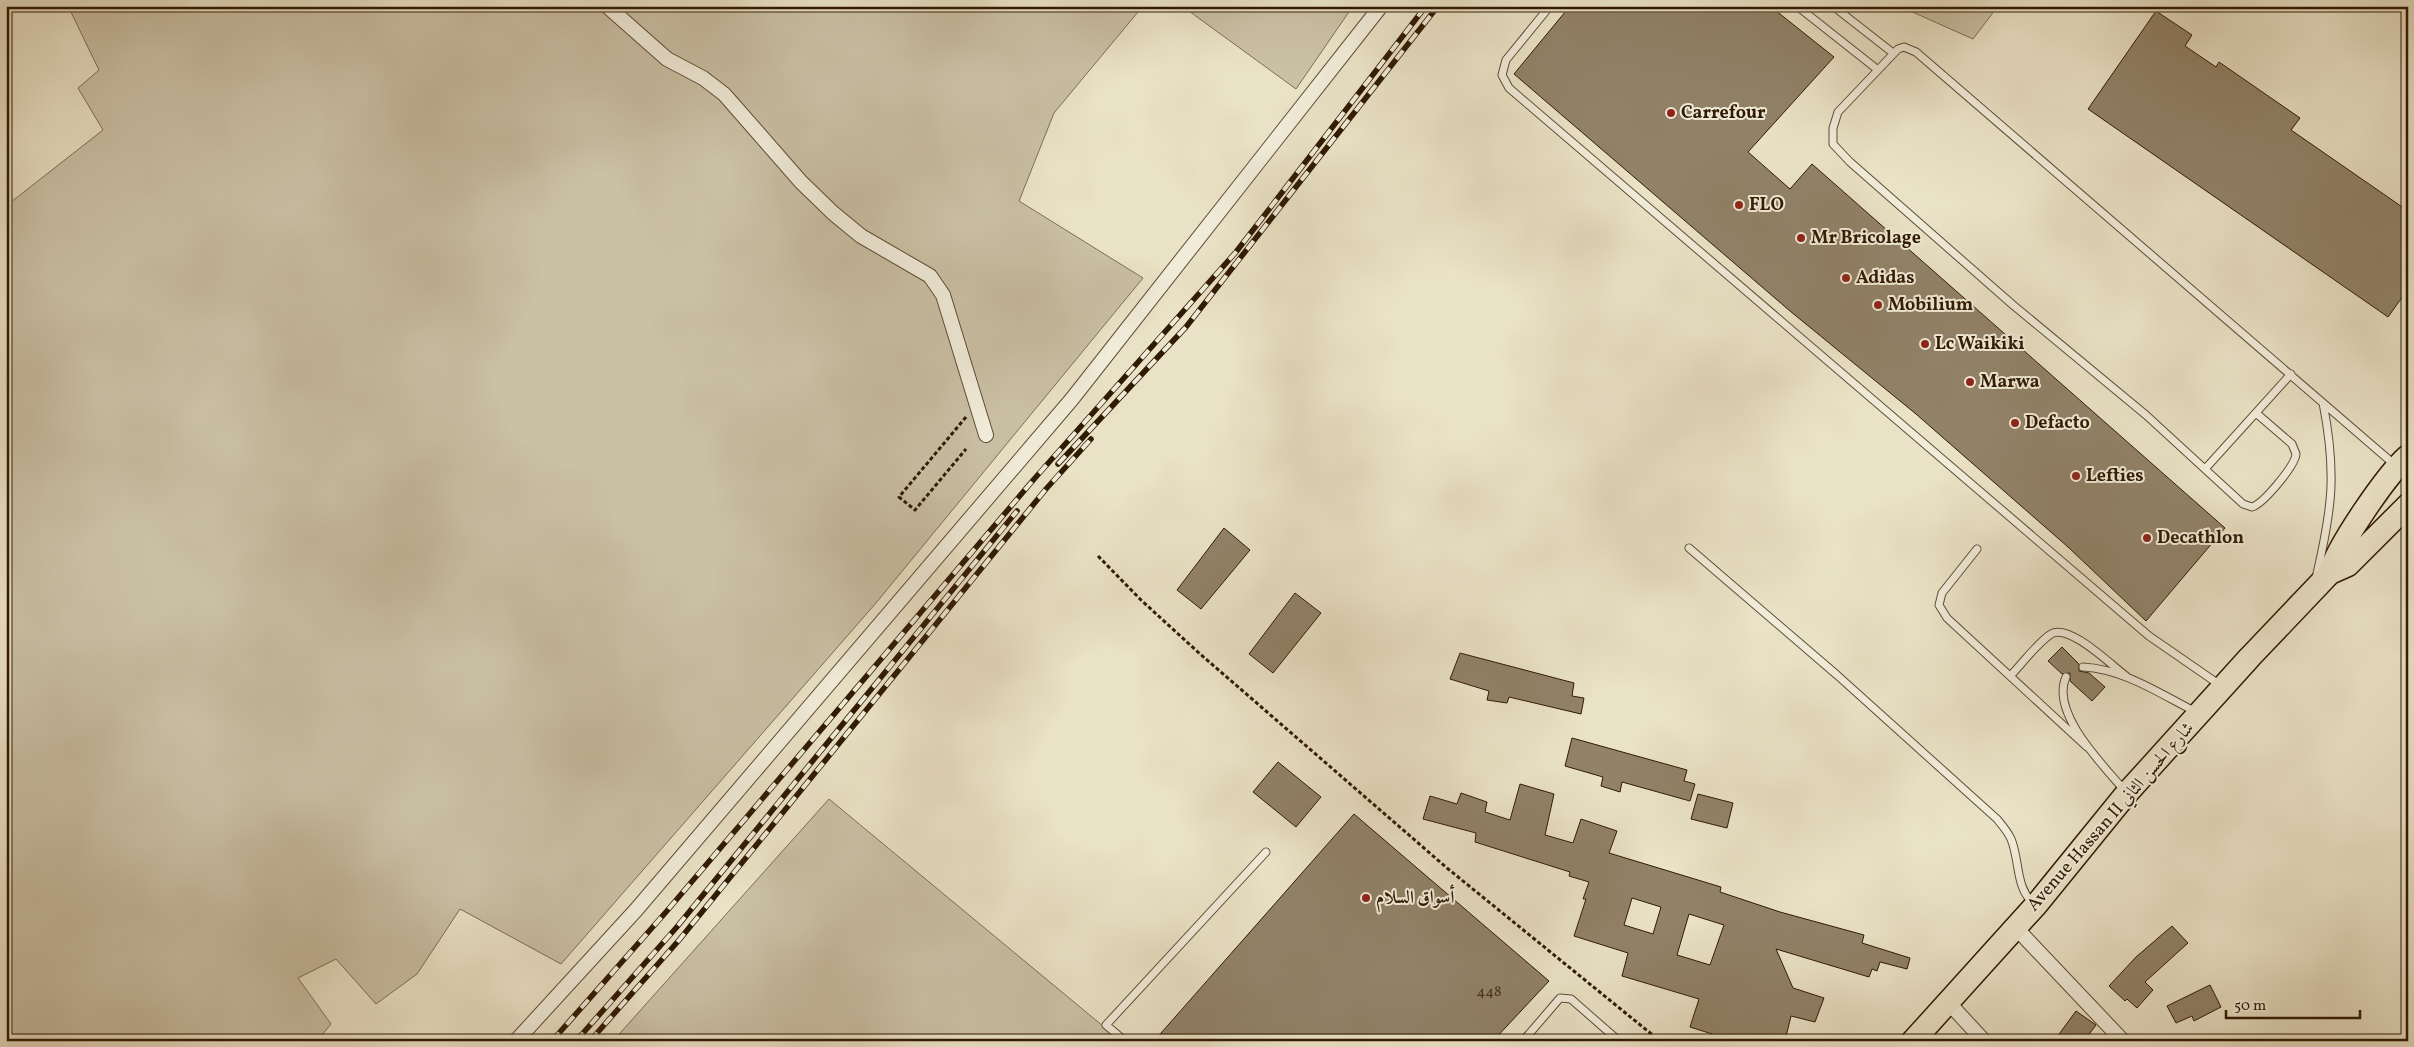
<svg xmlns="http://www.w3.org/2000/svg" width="2414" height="1047" font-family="Vollkorn,Amiri,serif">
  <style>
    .green { fill: #cac0a5; stroke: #7d6d54 }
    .building { fill: #918268; stroke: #301a02; fill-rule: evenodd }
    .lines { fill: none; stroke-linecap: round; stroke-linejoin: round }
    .service-casing { stroke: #5e4c33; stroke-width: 9 }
    .minor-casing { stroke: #5e4c33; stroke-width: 16 }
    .primary-casing { stroke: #301a02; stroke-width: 25 }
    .path { stroke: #301a02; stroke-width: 3; stroke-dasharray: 4 2.5; stroke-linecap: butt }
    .service { stroke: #f1ecda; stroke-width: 7 }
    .minor { stroke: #f1ecda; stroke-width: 14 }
    .primary { stroke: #eae2c6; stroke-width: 22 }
    .rail-casing { stroke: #301a02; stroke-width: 5.5 }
    .rail { stroke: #f1ecda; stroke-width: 4; stroke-dasharray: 11; stroke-linecap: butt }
    .poi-dot { fill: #8f2418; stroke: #f1ecda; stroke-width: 2 }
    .labels { text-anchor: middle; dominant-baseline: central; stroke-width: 4; stroke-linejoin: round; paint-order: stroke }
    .number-label { font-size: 15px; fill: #48341c }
    .poi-label { font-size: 18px; font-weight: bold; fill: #301a02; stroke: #f1ecda; text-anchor: start }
    .street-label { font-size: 18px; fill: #301a02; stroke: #f1ecda }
  </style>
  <rect width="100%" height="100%" fill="#eae2c6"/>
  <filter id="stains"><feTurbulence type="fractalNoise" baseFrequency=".004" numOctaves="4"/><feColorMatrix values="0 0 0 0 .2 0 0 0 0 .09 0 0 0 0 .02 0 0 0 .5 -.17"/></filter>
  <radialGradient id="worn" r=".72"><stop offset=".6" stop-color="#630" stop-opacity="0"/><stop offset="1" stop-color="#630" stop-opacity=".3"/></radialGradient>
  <path class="green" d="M68,6H197L199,8L203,6H1143L1054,113L1019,201L1143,278L876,603L561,964L460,909L417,974L376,1004L336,959L298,978L331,1024L317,1041H6V206L103,130L78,88L99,70Z
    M1182,6H1353L1296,89Z
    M1899,6H1998L1973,39Z
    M829,799L1121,1041H613Z"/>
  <path class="building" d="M1570,6H1770L1834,57L1748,152L1790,189L1812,164L2225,528L2146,621L2068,547L1916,414L1790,311L1514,74Z
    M2156,11L2192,35L2185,46L2216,67L2219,62L2300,118L2291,130L2408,211V289L2388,317L2088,109Z
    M1224,528L1250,550L1201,609L1177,590Z
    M1295,593L1321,613L1273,673L1249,654Z
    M2062,647L2079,664V671L2089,673L2105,687L2092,701L2070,681V673L2062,674L2048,661Z
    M1460,653L1574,683L1572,696L1584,698L1581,714L1509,697L1507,703L1487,700L1489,691L1450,679Z
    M1572,738L1687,770L1684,781L1695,784L1690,801L1622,782L1620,792L1601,786L1603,777L1565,766Z
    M1278,762L1321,797L1296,827L1253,792Z
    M1520,784L1554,794L1545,835L1573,843L1581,819L1617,831L1609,853L1721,887L1720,892L1780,912L1864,935L1862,943L1910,958L1907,969L1880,962L1877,971L1872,969L1869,977L1776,949L1793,988L1824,998L1815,1022L1791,1016L1785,1041H1721L1711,1038L1712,1034L1690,1027L1699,999L1622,976L1628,953L1574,936L1586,899H1583L1589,882L1569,876L1570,872L1475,842L1476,833L1423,819L1430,796L1457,804L1461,793L1487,802L1485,812L1510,820ZM1632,898L1661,907L1653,934L1624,925ZM1689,914L1724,925L1710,965L1677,955Z
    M1698,794L1733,803L1727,828L1691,819Z
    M1354,814L1549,981L1493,1041H1154Z
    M2172,926L2188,943L2145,982L2153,990L2137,1008L2127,999L2125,1001L2109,986L2136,957Z
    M2210,985L2221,1007L2194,1021L2192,1016L2176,1023L2167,1006Z
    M2076,1011L2096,1025L2084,1041H2054Z"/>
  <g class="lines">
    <defs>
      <path id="service" d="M1550,6L1506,60L1502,75L1509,88L2149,636L2220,685
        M1797,6L1878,70
        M1833,6L1893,53
        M2256,413L2292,444L2296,454C2295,466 2263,504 2252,507L2243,504L2146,415L2013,305L1850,162L1833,144V128L1838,112L1898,49L1904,47L1916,52L2395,465
        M2205,469L2291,374
        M1689,548L1837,675L1997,819C2002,825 2008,832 2011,839C2020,860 2015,888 2034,904
        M1977,549L1942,593L1939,605L1947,618L2087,747
        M2316,578C2332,509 2337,474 2323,403
        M2083,667C2124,669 2160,694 2196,712
        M2010,676C2023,663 2036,644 2051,634C2069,623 2111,665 2126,676
        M2066,677C2050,713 2103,765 2125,791
        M1125,1041L1106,1025L1266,852
        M1523,1041L1560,998L1571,999L1619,1041"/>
      <path id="minor" d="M607,6L667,59L703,78L724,94L801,182L833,213L861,236L930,276L943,295L986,435
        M2016,928L2123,1041
        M1948,1002L1984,1041
        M516,1041L636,910L1072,399L1381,6"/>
      <path id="primary" d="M2330,573C2337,547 2387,474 2408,456
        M1913,1041L2036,905L2127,793L2250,657L2330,573L2348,565L2408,505"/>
    </defs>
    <use href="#service" class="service-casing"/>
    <use href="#minor" class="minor-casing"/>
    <use href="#primary" class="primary-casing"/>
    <path class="path" d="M966,417L899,497L915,510L966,449
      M1098,556L1141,600L1199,653L1447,868L1660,1041"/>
    <use href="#service" class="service"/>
    <use href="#minor" class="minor"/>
    <use href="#primary" class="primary"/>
    <defs>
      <path id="rail" d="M1058,464L1186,327L1438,6
        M552,1041L666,912L1035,478L1236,252L1426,6
        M576,1041L676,928L1017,511
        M590,1041L680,939L1046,489L1091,439"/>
    </defs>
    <use href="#rail" class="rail-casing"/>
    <use href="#rail" class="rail"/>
  </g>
  <g class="poi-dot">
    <circle cx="1671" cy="113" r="5"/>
    <circle cx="1739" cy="205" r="5"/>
    <circle cx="1801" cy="238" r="5"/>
    <circle cx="1846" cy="278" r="5"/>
    <circle cx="1878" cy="305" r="5"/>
    <circle cx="1925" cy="344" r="5"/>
    <circle cx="1970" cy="382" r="5"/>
    <circle cx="2015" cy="423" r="5"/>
    <circle cx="2076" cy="476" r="5"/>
    <circle cx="2147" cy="538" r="5"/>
    <circle cx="1366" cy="898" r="5"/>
  </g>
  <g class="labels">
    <g class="number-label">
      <text x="1489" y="992">448</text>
    </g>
    <g class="poi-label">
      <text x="1681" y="113">Carrefour</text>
      <text x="1749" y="205">FLO</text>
      <text x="1811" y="238">Mr Bricolage</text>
      <text x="1856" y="278">Adidas</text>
      <text x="1888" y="305">Mobilium</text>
      <text x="1935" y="344">Lc Waikiki</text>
      <text x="1980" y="382">Marwa</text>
      <text x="2025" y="423">Defacto</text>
      <text x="2086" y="476">Lefties</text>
      <text x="2157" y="538">Decathlon</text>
      <text x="1376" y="898">أسواق السلام</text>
    </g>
    <g class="street-label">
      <text transform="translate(2111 817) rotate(-49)">Avenue Hassan II شارع الحسن الثاني</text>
    </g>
  </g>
  <rect width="2414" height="1047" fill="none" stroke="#eae2c6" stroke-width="25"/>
  <rect x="8" y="8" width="2399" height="1032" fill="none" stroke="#301a02" stroke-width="2.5"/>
  <rect x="12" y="12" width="2389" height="1022" fill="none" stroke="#301a02"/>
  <path d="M2226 1010v8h134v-8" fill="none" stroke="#301a02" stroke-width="2.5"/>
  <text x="2234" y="1010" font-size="15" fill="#301a02" stroke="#f1ecda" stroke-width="4" paint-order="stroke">50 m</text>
  <rect width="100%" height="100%" filter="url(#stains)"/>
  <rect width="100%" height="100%" fill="url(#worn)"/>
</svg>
